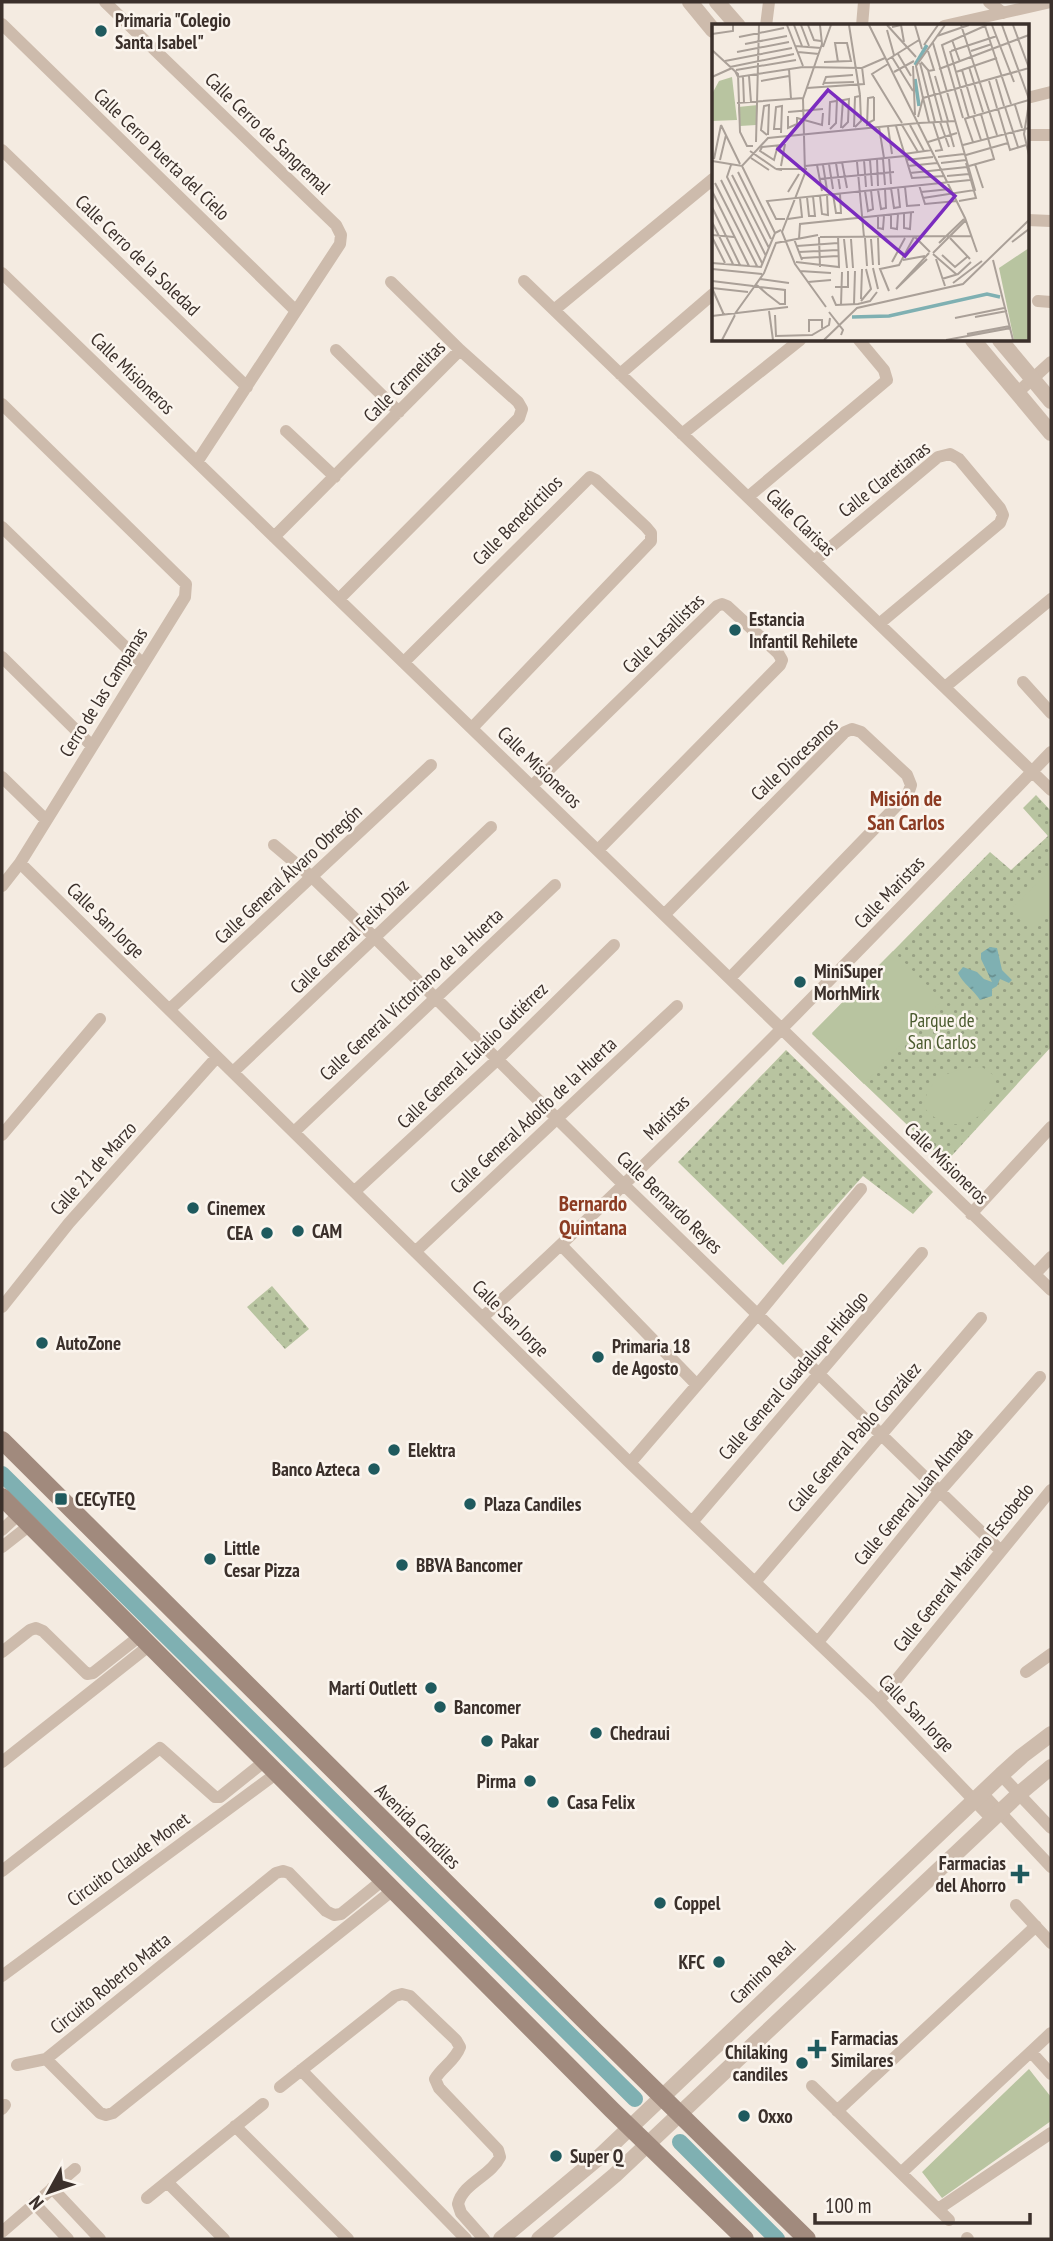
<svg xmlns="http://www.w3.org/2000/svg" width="1053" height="2241" font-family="'PT Sans Narrow',sans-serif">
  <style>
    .grass { fill: url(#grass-dots) }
    .garden { fill: #b8c4a0 }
    .water { fill: url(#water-ripples) }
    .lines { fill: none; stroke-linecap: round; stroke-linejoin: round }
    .canal { stroke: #7fb0b2; stroke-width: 16 }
    .minor { stroke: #cdbbac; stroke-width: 12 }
    .tertiary { stroke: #cdbbac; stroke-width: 16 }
    .secondary { stroke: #a18a7d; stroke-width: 18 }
    .poi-dot { fill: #1f5a5e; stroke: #fbf5ee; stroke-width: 2.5 }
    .labels { text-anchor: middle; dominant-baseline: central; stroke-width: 5; stroke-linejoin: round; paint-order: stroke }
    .poi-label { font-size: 19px; font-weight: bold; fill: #3b302b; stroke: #fbf5ee; text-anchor: start }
    .street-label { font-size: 19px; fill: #3b302b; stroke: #fbf5ee }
    .park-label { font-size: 19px; fill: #4a5a2e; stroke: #fbf5ee }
    .neighbourhood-label { font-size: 21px; font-weight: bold; fill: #8c3b22; stroke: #fbf5ee }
    .inset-river { fill: none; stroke: #7fb0b2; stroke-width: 3.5 }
    .inset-road { fill: none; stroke: #aaa098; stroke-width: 2 }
    .view { fill: #7b2cbf; fill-opacity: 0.15; stroke: #7b2cbf; stroke-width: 3.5 }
    .inset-edge { fill: none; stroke: #3b302b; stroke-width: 3.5 }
  </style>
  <defs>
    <pattern id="grass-dots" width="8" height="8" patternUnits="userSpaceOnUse" patternTransform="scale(1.75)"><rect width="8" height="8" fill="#b8c4a0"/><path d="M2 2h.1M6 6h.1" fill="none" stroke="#97a083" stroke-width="1.8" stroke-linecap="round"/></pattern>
    <pattern id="water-ripples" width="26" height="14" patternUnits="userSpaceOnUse" patternTransform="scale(1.75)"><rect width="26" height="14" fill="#7fb0b2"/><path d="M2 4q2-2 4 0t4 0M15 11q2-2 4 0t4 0" fill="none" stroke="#699091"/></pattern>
  </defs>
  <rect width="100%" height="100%" fill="#f4ebe1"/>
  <path class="grass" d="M1036,795L1051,811V1047L946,1162L812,1034L990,852L1011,870L1048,836L1023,808Z
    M786,1050L933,1192L913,1214L863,1176L783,1265L678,1162Z
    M272,1286L309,1329L285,1349L247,1307Z"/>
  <path class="garden" d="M1051,870V907L1030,928L1011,909Z
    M893,951L942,1000L864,1084L812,1033Z
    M982,1067L992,1074L996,1083C993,1092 991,1102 986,1109C968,1131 939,1128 924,1107C926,1076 955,1068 982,1067Z
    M1029,2069L1051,2097V2121L942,2198L922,2172Z"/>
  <path class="water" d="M990,947L997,948L1002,970L1012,980L1009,983L1000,979L997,986L992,989V996L980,1000C973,989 963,984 958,973L963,967L977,972L984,979L992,982L981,959V953Z"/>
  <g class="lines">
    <path class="canal" d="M2,1474L635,2099
      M680,2142L777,2239"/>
    <path class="minor" d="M105,2L336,225L341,235L340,244L197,462
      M989,2L1003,13
      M2,24L296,311
      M766,26L769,2
      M862,26L864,2
      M944,26L1051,2
      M1027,98L1051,92
      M1027,135H1051
      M2,150L247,387
      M1027,220L1051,221
      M2,273L1051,1290
      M524,281L1051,790
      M1038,301L1051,302
      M554,310L713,179
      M336,350L399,412
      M620,374L713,294
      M1017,393L1051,362
      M2,404L186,584L185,597L20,863L2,886
      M286,431L335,477
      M682,434L800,340
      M748,497L887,380L884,370L859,340
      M2,527L143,664
      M274,537L460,350
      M814,561L938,457L950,454L959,459L1000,508L1003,515L1000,523L879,624
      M339,599L519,418L522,409L518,402L460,350L391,282
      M2,657L92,746
      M404,662L590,477L596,480L646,527L651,533V541L472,728
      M1023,682L1051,713
      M945,687L1051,599
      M2,777L45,819
      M532,786L717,606L722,604L727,606L778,653L782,660L780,665L598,850
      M274,845L313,878L375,938L624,1185L1001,1551
      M20,863L630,1463L879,1701L992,1819
      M665,914L845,732L852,729L861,732L907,775L911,785L908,794L730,978
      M170,1009L431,765
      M233,1072L491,827
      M294,1132L555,885
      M2,1135L100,1019
      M355,1191L498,1059L614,945
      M971,1214L1051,1127
      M561,1245L697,1385
      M416,1251L677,1006
      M1035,1274L1051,1257
      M2,1307L69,1223L217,1057
      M483,1317C680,1137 866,944 1051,752
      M630,1463L758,1314L861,1189
      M693,1521L922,1253
      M2,1530L19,1514
      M2,1547L30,1525
      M756,1581L981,1318
      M818,1642L939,1492L1040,1377
      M2,1652L30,1630L36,1628L43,1631L87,1674L93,1673L140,1636
      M1026,1672L1051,1654
      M879,1701L1051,1490
      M2,1762L150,1645
      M1001,1775L1051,1828
      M982,1793L1051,1867
      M2,1871L160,1748L215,1797H220L265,1761
      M1016,1905L1051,1943
      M2,1976L277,1773
      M1031,2052L1051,2074
      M46,2059L100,2113L106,2115L113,2113L393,1890
      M17,2065L46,2059L276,1873L283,1871L289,1873L326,1911L334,1915L341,1914L383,1880
      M301,2070L466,2239
      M812,2086L949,2220
      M280,2087L395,1996L402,1994L410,1996L456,2040L460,2047C455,2061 442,2067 435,2079L439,2088L498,2150L500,2157C491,2176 463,2183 458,2204L461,2213L484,2239
      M2,2109L5,2105
      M837,2111L1036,1926
      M235,2126L348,2239
      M901,2173L1051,2033
      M167,2182L224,2239
      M52,2188L100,2239
      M147,2198L263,2104
      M34,2203L68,2239
      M938,2209L1051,2133
      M2,2232L75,2169
      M967,2238L968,2239"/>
    <path class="tertiary" d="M690,2L713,30
      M717,2L738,26
      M973,340L1051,433
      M1000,340L1051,401
      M501,2239L598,2158L1001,1775L1022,1756L1051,1734
      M539,2239L615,2175L1019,1794L1051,1767"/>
    <path class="secondary" d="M2,1440L596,2032L807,2239
      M2,1497L612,2110L745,2239"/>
  </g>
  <g class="poi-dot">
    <circle cx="101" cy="31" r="7"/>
    <circle cx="735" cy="630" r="7"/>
    <circle cx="800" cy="982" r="7"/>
    <circle cx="193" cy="1208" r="7"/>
    <circle cx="298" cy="1231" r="7"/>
    <circle cx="267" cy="1233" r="7"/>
    <circle cx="42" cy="1343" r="7"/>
    <circle cx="598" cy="1357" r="7"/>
    <circle cx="394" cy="1450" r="7"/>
    <circle cx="374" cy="1469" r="7"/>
    <rect x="54" y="1492" width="14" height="14" rx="3.5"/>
    <circle cx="470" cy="1504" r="7"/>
    <circle cx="210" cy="1559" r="7"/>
    <circle cx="402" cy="1565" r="7"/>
    <circle cx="431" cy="1688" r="7"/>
    <circle cx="440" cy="1707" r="7"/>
    <circle cx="596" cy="1733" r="7"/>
    <circle cx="487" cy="1741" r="7"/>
    <circle cx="530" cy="1781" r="7"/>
    <circle cx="553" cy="1802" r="7"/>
    <path d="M1016.5 1863.5h7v7h7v7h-7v7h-7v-7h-7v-7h7z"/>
    <circle cx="660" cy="1903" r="7"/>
    <circle cx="719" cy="1962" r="7"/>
    <path d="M813.5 2038.5h7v7h7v7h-7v7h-7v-7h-7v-7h7z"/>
    <circle cx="802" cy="2063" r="7"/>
    <circle cx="744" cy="2116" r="7"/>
    <circle cx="556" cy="2156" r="7"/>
  </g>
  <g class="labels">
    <g class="poi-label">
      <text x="115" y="20">Primaria "Colegio<tspan x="115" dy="22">Santa Isabel"</tspan></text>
      <text x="749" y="619">Estancia<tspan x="749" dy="22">Infantil Rehilete</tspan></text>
      <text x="814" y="971">MiniSuper<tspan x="814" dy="22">MorhMirk</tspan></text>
      <text x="207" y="1208">Cinemex</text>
      <text x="312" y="1231">CAM</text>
      <text x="253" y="1233" text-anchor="end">CEA</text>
      <text x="56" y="1343">AutoZone</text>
      <text x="612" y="1346">Primaria 18<tspan x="612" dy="22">de Agosto</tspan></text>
      <text x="408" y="1450">Elektra</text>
      <text x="360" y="1469" text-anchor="end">Banco Azteca</text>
      <text x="75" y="1499">CECyTEQ</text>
      <text x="484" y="1504">Plaza Candiles</text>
      <text x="224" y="1548">Little<tspan x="224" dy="22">Cesar Pizza</tspan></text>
      <text x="416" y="1565">BBVA Bancomer</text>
      <text x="417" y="1688" text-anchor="end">Martí Outlett</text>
      <text x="454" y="1707">Bancomer</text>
      <text x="610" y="1733">Chedraui</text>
      <text x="501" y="1741">Pakar</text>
      <text x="516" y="1781" text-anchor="end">Pirma</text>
      <text x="567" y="1802">Casa Felix</text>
      <text x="1006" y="1863" text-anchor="end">Farmacias<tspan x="1006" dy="22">del Ahorro</tspan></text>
      <text x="674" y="1903">Coppel</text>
      <text x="705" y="1962" text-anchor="end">KFC</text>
      <text x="831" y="2038">Farmacias<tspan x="831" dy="22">Similares</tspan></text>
      <text x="788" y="2052" text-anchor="end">Chilaking<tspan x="788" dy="22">candiles</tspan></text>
      <text x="758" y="2116">Oxxo</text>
      <text x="570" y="2156">Super Q</text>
    </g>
    <g class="street-label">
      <text transform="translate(268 133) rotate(44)">Calle Cerro de Sangremal</text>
      <text transform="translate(162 154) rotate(44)">Calle Cerro Puerta del Cielo</text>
      <text transform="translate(138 255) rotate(44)">Calle Cerro de la Soledad</text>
      <text transform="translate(133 373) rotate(44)">Calle Misioneros</text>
      <text transform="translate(404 381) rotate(-45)">Calle Carmelitas</text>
      <text transform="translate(884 479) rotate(-38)">Calle Claretianas</text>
      <text transform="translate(517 520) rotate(-45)">Calle Benedictilos</text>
      <text transform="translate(801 522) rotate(44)">Calle Clarisas</text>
      <text transform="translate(663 633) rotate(-44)">Calle Lasallistas</text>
      <text transform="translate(103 692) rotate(-58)">Cerro de las Campanas</text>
      <text transform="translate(794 759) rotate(-43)">Calle Diocesanos</text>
      <text transform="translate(540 767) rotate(44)">Calle Misioneros</text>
      <text transform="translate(288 874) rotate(-43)">Calle General Álvaro Obregón</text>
      <text transform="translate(889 892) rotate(-46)">Calle Maristas</text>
      <text transform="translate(106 920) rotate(44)">Calle San Jorge</text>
      <text transform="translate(349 936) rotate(-44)">Calle General Felix Díaz</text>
      <text transform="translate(411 994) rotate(-43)">Calle General Victoriano de la Huerta</text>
      <text transform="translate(472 1055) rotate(-44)">Calle General Eulalio Gutiérrez</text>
      <text transform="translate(533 1115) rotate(-43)">Calle General Adolfo de la Huerta</text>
      <text transform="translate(666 1117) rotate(-44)">Maristas</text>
      <text transform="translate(947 1163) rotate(44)">Calle Misioneros</text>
      <text transform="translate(93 1168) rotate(-48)">Calle 21 de Marzo</text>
      <text transform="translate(670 1202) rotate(44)">Calle Bernardo Reyes</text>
      <text transform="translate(511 1318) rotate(45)">Calle San Jorge</text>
      <text transform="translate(793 1375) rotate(-49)">Calle General Guadalupe Hidalgo</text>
      <text transform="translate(854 1437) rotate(-49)">Calle General Pablo González</text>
      <text transform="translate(913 1496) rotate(-50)">Calle General Juan Almada</text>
      <text transform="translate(963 1567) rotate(-51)">Calle General Mariano Escobedo</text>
      <text transform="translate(917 1713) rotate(46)">Calle San Jorge</text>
      <text transform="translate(418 1826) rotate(45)">Avenida Candiles</text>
      <text transform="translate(128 1859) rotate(-36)">Circuito Claude Monet</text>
      <text transform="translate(762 1972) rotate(-44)">Camino Real</text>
      <text transform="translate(110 1983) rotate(-39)">Circuito Roberto Matta</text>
    </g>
    <g class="park-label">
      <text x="942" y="1020">Parque de<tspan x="942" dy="22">San Carlos</tspan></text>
    </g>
    <g class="neighbourhood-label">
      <text x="906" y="798">Misión de<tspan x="906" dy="24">San Carlos</tspan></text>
      <text x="593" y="1203">Bernardo<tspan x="593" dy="24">Quintana</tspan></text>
    </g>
  </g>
  <g transform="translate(712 24)">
    <rect width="317" height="317" fill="#f4ebe1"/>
    <path d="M317,224V316H302L287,244Z" fill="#b8c4a0"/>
    <path d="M20,53L25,96L0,97V70L7,57ZM46,81L44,101L28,102L26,83Z" fill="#b8c4a0"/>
    <path class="inset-river" d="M203,41L215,21M203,55L207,82M140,293L177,292L275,270L288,273"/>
    <path class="inset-road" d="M75,1L91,42M82,1L90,22M89,1L97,22M96,1L102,16L109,17M108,1L110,20L91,75L93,149L70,208L83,240L114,283M137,1L148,71M157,1L253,194L265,228M175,1L204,33M203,1L210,25M249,1L285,111M280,1L302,58M290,1L317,75M301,1L317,44M273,2L299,80M180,3L189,1L192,18M175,6L182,31M0,10L21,7V1M225,12L257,1M27,13L72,4M240,16L248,38M33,20L75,12M212,21L226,1M83,22L109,24M111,23L119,1M0,26L26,50L28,108L35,122H41M216,27L222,46L216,47M238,27L257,94M239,27L285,12M259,27L280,20M25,28L77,18M86,28L107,30M186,30L199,52M180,33L201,67M175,36L207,16M13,37L80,24M112,38L138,37H139L135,19H123L126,38M209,38L216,46L230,98M208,39L223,98M176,40L160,50L190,99M201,42L203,91M18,43L82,30M257,43L271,88M77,45L79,75M227,45L317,11M24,46L84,36M250,46L263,90M23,47L26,53L91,43L150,44L173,34M182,48L202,37M244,48L285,34M37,52L39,78M223,52L236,97M0,53L20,44M31,53L32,79M284,55L292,82M49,57L77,52M277,57L285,84M112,59L142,58M111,61L114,53L141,51M95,64L152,60L150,43M25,79L91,74M317,79L312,110L317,131M303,81L310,104M293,83L306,123M286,85L298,126L314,121M76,88L111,85M76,92V104L85,100V93M261,92L269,116M206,93L211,74L204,42L233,1M85,94L110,101L111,89M251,94L230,21L275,1M252,95L317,76M253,95L261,118M217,98L211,74L317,44M221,98L230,126L223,127M228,98L237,123M235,98L242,123M156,99L162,96V73M207,99L244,97M9,101L28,140M117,101L118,78L124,77M190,101L206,128M198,101L212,127M155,102L156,74L162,73M184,102L200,154L233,152M142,103L143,73L148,72L149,97L143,103M167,103L172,134M176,103L180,130M129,104L131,76L137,75L136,98L130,104M69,105H62L64,83L70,82L69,109M118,105L124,99L125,75M55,111L49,106L52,82L57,81L56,111M44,118L47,1M216,118L245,109M66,121L62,136L48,127L50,123L70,121M251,121L317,104M38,127L64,145M192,130L220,126M254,131L296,119M226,133L252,130M39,134L57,146M177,134L179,160M2,135L9,101M165,135L166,162M171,135L173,161M8,136L14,111M152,136L154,163M158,136L160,162M194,136L221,133M0,137L30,142L56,114L207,99M130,138L135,164M145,138L152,213M124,139L128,165M229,139L254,136M117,140L121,165M263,140L271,164M19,141L15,153L54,232M105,141L110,167M111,141L115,166M30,142L63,209M69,142L73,120M93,142L193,132M196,142L225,139M257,142L282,135L269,90M70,146L64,145H95M26,148L59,215M198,149L255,143M20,151L57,224M235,152L257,150M107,155L182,148M9,156L50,239M3,159L45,242M207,161L213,180L245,177M193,163L195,182L208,181M179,164L182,184L188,183L186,164M166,166L169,185L174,184L173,165M0,167L37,242M153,167L156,187L161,185L159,166M76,168L87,150M209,168L238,165M121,170L124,189H129L128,170M108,172L110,190L116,191L115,171M95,173L97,192H103L101,172M211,174L263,166L221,19M247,177L264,174L254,139M0,183L28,241M192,190V204L198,205L199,189M179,191V204L185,205L186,190M166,192V204L171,205L172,192M73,195H64L55,177L258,156M76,195L90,193L88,174M0,198L21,240M0,211L22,213M0,213L13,239M107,213L108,243M108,213L260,212M203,213L218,228M153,214L155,242M166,214L167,241M238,214L258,235M82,215L90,236M87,215L88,200L202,188M132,215L135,244M139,215L141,244M159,215L161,241M300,218L317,205M227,219L252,195M85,222L126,219M87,228L126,226M221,229L254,196M221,230L244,250M230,231L243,243L255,233M90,234L126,232M224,235L233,262M191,236L213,232M281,236L301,316M84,238L127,243L126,212M180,238L193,214M0,239L49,243L63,209L69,206M161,244L166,265M0,245L50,250M88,247L119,249M48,255L77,259M230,255L246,250L259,238M0,257L41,262M96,258L119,256M241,259L270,237M41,262L43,263H47L73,266V280H68L55,270L47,263L46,262L44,261M123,263H136V247M0,264L36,268M0,264L12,291M184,265L217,229M184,265L215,235M177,267L168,245L187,241L202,213M120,272L124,281L146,280L158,277L165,268M149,275L150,245M149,277L159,265L154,245M142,280L143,247M129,281L130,248M57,287L61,316M117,288L131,306L129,311M22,291L52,249L64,219L106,211M63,291L64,312L100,311L117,301L118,294M0,292L76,283M263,293L295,287M243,294L292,284M97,308V296H110V304M255,310L298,302M10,316L23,291M112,316L145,284L251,260L317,196M234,316L299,304"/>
    <path class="view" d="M116,66L243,172L193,232L66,125Z"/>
    <rect width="317" height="317" class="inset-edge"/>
  </g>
  <rect width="1053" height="2241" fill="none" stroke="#3b302b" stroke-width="7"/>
  <g transform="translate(49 2192) rotate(230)" stroke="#fbf5ee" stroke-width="5" paint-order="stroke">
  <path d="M0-5L12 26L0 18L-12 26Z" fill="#3b302b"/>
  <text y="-10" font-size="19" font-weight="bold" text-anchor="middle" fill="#3b302b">N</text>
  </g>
  <path d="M815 2213v10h215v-10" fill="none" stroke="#3b302b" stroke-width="3.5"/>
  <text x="825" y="2213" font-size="21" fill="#3b302b" stroke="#fbf5ee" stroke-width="5" paint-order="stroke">100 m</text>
</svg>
